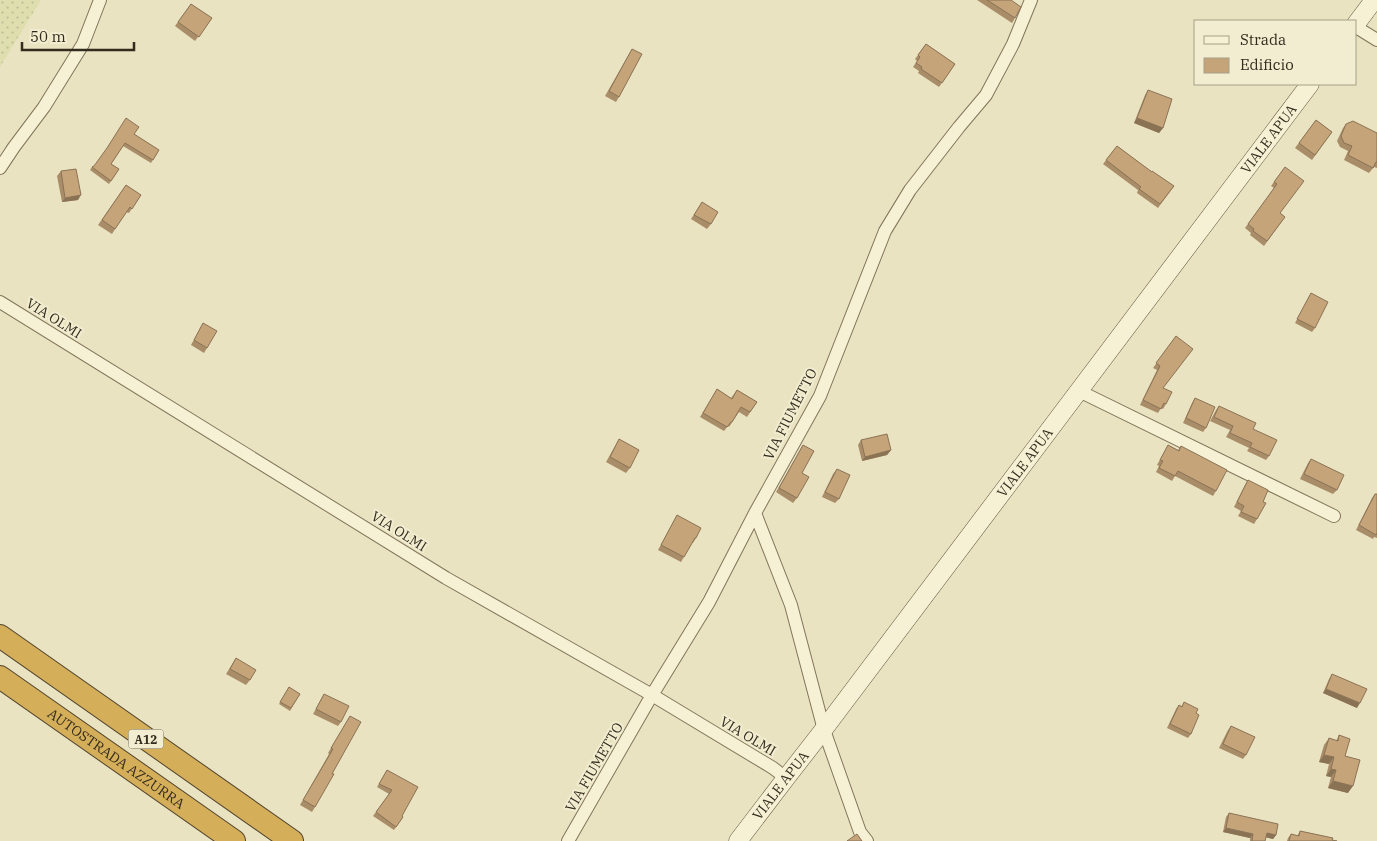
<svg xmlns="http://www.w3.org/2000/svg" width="1377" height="841" font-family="'IBM Plex Serif',serif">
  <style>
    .farmland { fill: url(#farmland-dots) }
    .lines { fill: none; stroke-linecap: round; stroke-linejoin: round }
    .street-casing { stroke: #82755a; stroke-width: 14 }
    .secondary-casing { stroke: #64563e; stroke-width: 19 }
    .highway-casing { stroke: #50432e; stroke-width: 24 }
    .street { stroke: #f6f0d4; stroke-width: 12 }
    .secondary { stroke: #f6f0d4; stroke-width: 18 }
    .highway { stroke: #d4ae58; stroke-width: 22 }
    .wall { fill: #a98d69 }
    .shaded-wall { fill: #8a7355 }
    .building { fill: #c5a47a; stroke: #8a7355 }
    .labels { text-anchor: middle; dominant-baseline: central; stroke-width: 4; stroke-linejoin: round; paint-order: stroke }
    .shield { fill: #f2edd0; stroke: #6c6553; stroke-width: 1 }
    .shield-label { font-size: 12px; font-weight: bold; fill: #332b1d }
    .street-label { font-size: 14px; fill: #332b1d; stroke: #f2edd0 }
  </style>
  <defs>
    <pattern id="farmland-dots" width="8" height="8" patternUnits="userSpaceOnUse" patternTransform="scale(1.25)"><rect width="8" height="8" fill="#dfdeaf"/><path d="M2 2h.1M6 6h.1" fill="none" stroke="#c0bf96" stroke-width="1.8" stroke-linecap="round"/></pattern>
  </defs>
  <rect width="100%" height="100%" fill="#eae3c1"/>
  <path class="farmland" d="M0,0H41L0,67Z"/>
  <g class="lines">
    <defs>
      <path id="street" d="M1356,27L1377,40
        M0,168L14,147L44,107L83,44L100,0
        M0,302L446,578L652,695L773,768L786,778
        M1079,391L1334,516
        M755,513L791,605L824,730L860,832L867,841
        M568,841L652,695L709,602L755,513L820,396L885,231L910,190L959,127L986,95L1013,44L1031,0"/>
      <g id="secondary">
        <path d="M1356,24L1374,0"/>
        <path id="s1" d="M738,841L786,778L821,733L1310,84"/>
      </g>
      <g id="highway">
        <path d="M0,636L292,841"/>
        <path id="s2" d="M0,677L234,841"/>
      </g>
    </defs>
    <use href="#street" class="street-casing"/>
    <use href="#secondary" class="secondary-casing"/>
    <use href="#highway" class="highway-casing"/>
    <use href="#street" class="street"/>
    <use href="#secondary" class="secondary"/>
    <use href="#highway" class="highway"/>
  </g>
  <path class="wall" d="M977,0H1011L1015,18L1012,23Z
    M191,4L212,18L195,41L175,26Z
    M926,44L955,64L939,87L918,73L919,71L913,67L917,61L915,59Z
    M632,49L619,97L616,102L605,96Z
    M1148,90L1163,128L1159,133L1134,123L1145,95Z
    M1316,120L1332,132L1312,160L1295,148Z
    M1346,124L1377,133V168L1374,167L1369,173L1344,160L1348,151L1340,147L1337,141L1343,128Z
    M134,134L159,150L151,163L123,146L111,164L119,169L109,184L90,170L92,167L94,166Z
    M1117,146L1152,172L1174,186L1158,208L1137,193L1138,190L1103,164Z
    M1285,167L1280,213L1285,217L1264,246L1250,235L1251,233L1245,228L1274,188L1271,186Z
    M61,171L78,200L62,202L57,176Z
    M126,185L141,195L129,213L126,212L112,234L98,225Z
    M702,202L711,224L707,229L691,219Z
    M1311,293L1315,328L1312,332L1295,323Z
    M203,323L207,348L204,353L191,345Z
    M1176,336L1163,388L1166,404L1163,409L1161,408L1158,413L1140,405L1157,370L1153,368Z
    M717,389L731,398L737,390L757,402L747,417L739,412L729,427L728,426L724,431L700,417Z
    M1195,398L1206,428L1203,432L1183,423L1192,403Z
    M1219,406L1253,429L1269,456L1266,460L1247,451L1249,448L1226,437L1230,430L1210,421L1216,410Z
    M619,439L630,468L626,473L606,462Z
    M861,440L891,450L887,455L862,461L858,445Z
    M803,445L802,473L797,498L793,503L776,492Z
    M1168,445L1178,450L1181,446L1216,491L1213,496L1175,476L1172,481L1156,472L1159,466L1157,465Z
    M1311,459L1337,490L1333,494L1300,479L1308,463Z
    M837,469L839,499L835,503L822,497L833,474Z
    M1248,480L1263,502L1257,519L1254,524L1238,516L1241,511L1234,507L1245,485Z
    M1375,494H1377V538L1374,537L1373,539L1356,530L1372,498Z
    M677,515L696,538L693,543H692L681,562L658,550Z
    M236,658L250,680L246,685L226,674Z
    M1332,674L1357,708L1323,693L1329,679Z
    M289,687L300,694L290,711L279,704Z
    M324,694L341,722L338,726L313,714Z
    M1184,702L1196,713L1191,734L1188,738L1167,728L1176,709L1179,705L1182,706Z
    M350,716L332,774L315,807L312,812L300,805L329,754L328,753Z
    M1231,726L1246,755L1243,759L1219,748L1228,730Z
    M1339,735L1345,756L1348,793L1328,788L1331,777L1326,776L1329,764L1319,762L1324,745L1329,738L1336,741Z
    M387,770L402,816L403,817L394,830L373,816L389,794L377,787Z
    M1229,813L1276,835L1273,839L1266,837L1265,841H1250V838L1223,832L1226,817Z
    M1300,831L1332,840L1337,841H1287L1288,838L1291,834L1297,836Z"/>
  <path class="shaded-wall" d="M1137,118L1163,128L1159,133L1134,123Z
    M81,195L78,200L62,202L65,198Z
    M891,450L887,455L862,461L865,457Z
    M1326,689L1360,703L1357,708L1323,693Z
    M1324,755L1334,757L1329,764L1319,762Z
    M1331,769L1336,770L1331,777L1326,776Z
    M1333,781L1353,786L1348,793L1328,788Z
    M1226,828L1253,834L1250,838L1223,832Z
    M1267,833L1276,835L1273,839L1264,837Z"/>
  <path class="building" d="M987,0H1011L1021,7L1015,18Z
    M191,4L212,18L199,37L178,22Z
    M926,44L955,64L942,83L921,69L922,67L916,63L920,57L918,55Z
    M632,49L642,54L619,97L609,91Z
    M1148,90L1172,99L1163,128L1137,118Z
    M126,118L139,127L134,134L159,150L153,160L125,143L111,164L119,169L111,181L92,167L94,166L107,148Z
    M1316,120L1332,132L1315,155L1299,143Z
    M1353,121L1377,133V162H1376L1373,168L1348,155L1352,146L1344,143L1341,136L1346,124Z
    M1117,146L1152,172V171L1174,186L1160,204L1139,189L1141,187L1106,160Z
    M1285,167L1304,181L1280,213L1285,217L1267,241L1253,231L1254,229L1248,224L1277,184L1274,182Z
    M76,169L81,195L65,198L61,171Z
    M126,185L141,195L132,209L130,207L115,229L102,220Z
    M702,202L718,212L711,224L694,215Z
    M1311,293L1328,302L1315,328L1297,319Z
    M203,323L217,331L207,348L194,340Z
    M1176,336L1193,349L1163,388L1172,392L1166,404L1164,403L1161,409L1143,400L1160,366L1156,363Z
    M717,389L732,399L737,390L757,402L750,412L741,407L732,422H731L727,427L703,413Z
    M1195,398L1215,407L1206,428L1186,418Z
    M1219,406L1256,423L1253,429L1277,440L1269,456L1250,447L1252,443L1230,433L1233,426L1214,417Z
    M887,434L891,450L865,457L861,440Z
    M619,439L639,450L630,468L610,457Z
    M803,445L814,451L802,473L809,477L797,498L779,488Z
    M1168,445L1179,451L1181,446L1227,470L1216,491L1178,471L1175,476L1159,468L1163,461L1160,460Z
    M1311,459L1344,475L1337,490L1304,474Z
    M837,469L850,475L839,499L825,492Z
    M1248,480L1268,490L1263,502L1266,503L1257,519L1241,512L1244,506L1237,502Z
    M1375,494H1377V533L1376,535L1359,525Z
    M677,515L701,528L696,538H695L684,557L661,545Z
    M236,658L256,670L250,680L230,669Z
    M1332,674L1367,689L1360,703L1326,689Z
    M289,687L300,694L291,708L280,702Z
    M324,694L349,706L341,722L316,709Z
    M1184,702L1198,709L1196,713L1199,715L1191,734L1170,724L1179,705L1182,707Z
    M350,716L361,722L332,774H334L315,807L303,800L333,749L331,748Z
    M1231,726L1255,737L1246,755L1223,744Z
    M1339,735L1350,739L1345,756L1360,760L1353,786L1333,781L1336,770L1331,769L1334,757L1324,755L1329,738L1338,741Z
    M387,770L418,787L402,816L403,817L396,827L376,812L392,790L379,784Z
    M1229,813L1278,824L1276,835L1267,833L1265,841H1252L1253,834L1226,828Z
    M1300,831L1333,838L1332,840L1337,841H1289L1291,834L1299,836Z
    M857,834L862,841H847Z"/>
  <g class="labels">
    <rect class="shield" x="128.5" y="729.5" width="35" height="19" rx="4"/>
    <g class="shield-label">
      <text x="146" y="739">A12</text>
    </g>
    <g class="street-label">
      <text stroke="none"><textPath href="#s1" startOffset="880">VIALE APUA</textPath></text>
      <text transform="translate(54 318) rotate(32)">VIA OLMI</text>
      <text transform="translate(790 414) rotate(-63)">VIA FIUMETTO</text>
      <text stroke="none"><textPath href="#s1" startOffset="475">VIALE APUA</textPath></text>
      <text transform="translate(399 531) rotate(32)">VIA OLMI</text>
      <text transform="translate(748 736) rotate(31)">VIA OLMI</text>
      <text stroke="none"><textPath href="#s2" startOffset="142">AUTOSTRADA AZZURRA</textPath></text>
      <text transform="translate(594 767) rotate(-60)">VIA FIUMETTO</text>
      <text stroke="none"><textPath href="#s1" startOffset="70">VIALE APUA</textPath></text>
    </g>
  </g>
  <rect x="1194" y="20" width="162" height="65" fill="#f2edd0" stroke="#a69f88"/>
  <rect x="1204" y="36" width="25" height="8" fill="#f6f0d4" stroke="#a69f88"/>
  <text x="1240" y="45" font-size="15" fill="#332b1d">Strada</text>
  <rect x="1204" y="58" width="25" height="15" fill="#c5a47a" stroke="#a69f88"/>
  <text x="1240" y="70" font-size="15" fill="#332b1d">Edificio</text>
  <path d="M22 42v8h112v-8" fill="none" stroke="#332b1d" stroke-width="2.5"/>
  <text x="30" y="42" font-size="15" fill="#332b1d" stroke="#f2edd0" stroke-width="4" paint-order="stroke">50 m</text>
</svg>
